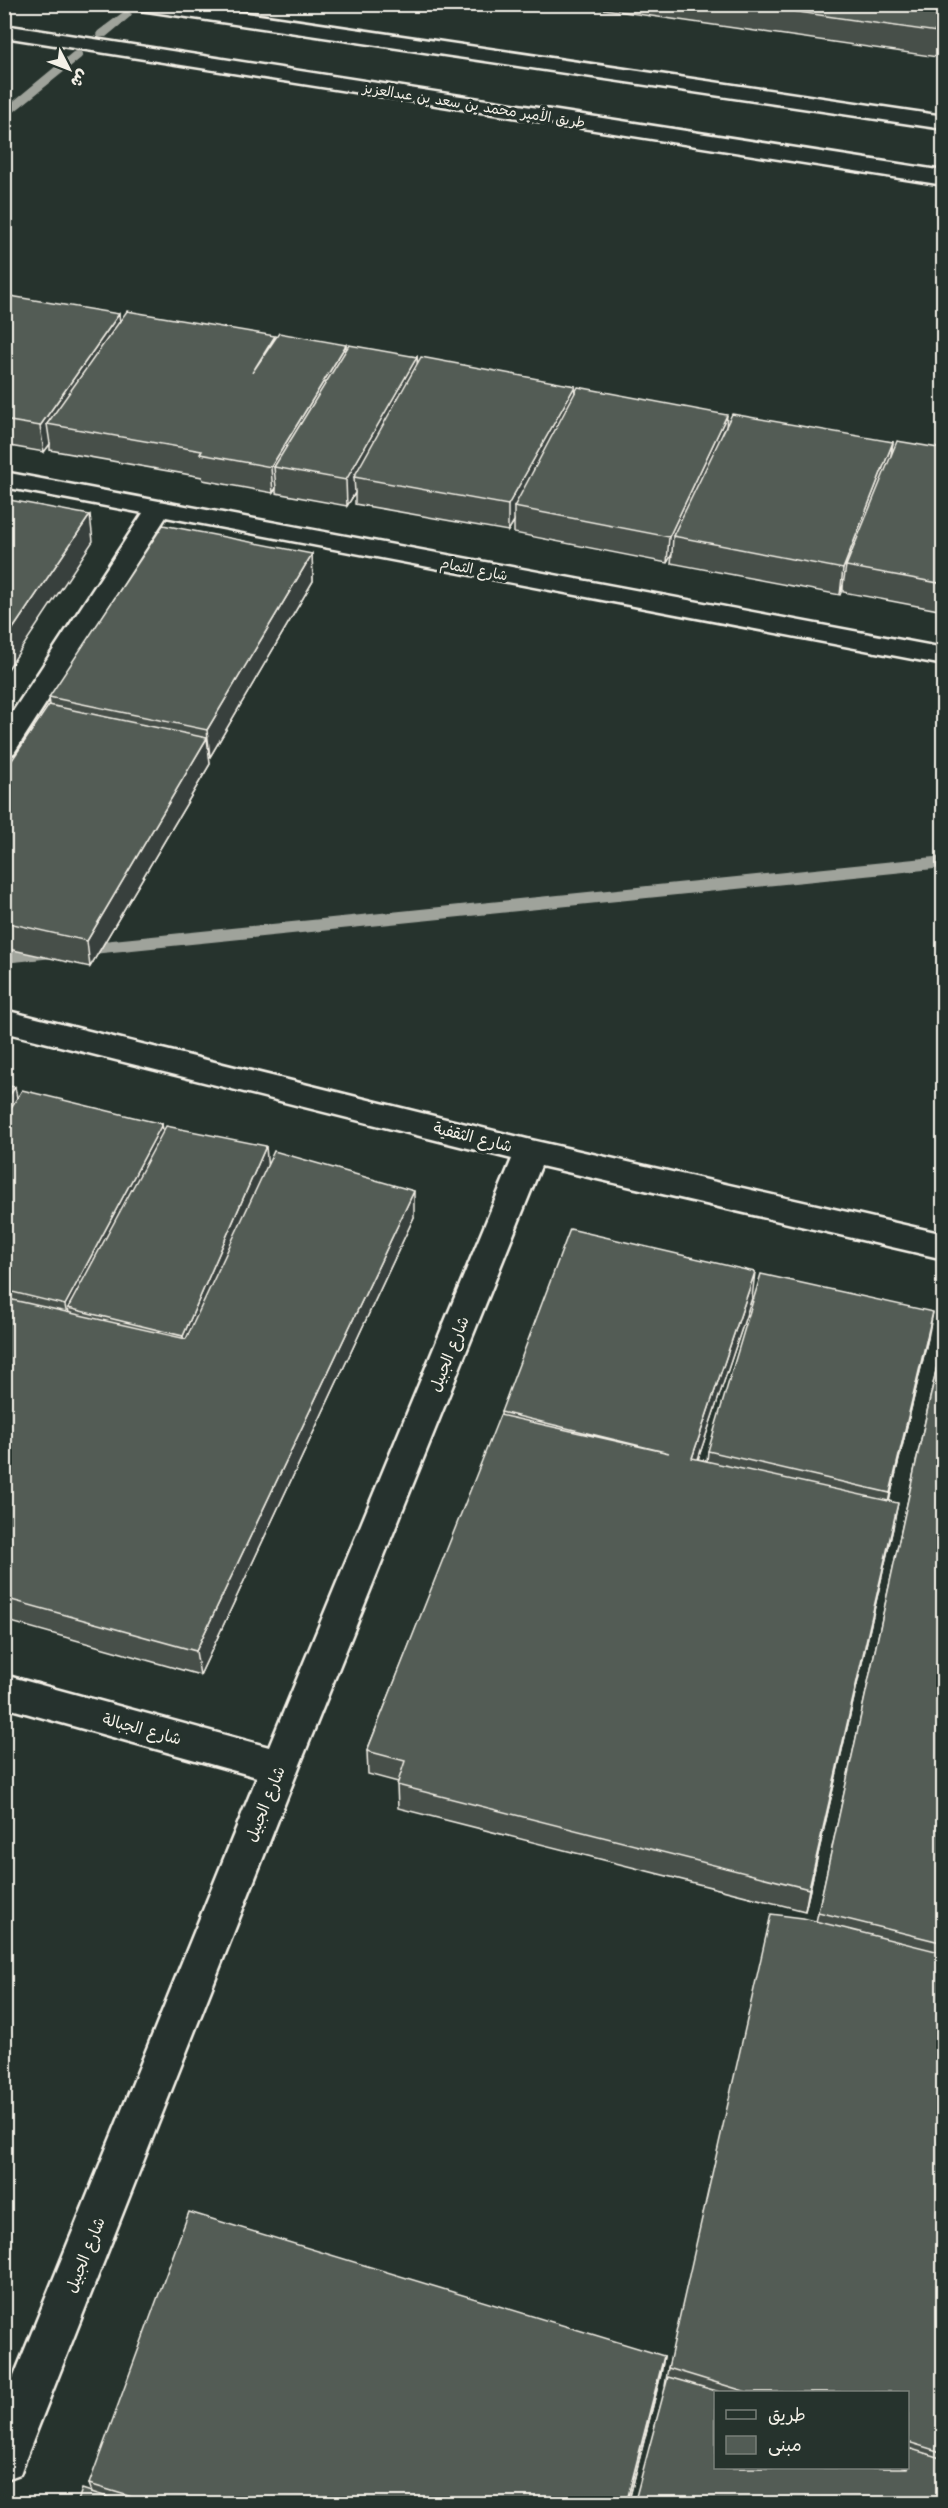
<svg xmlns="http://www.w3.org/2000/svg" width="948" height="2508" font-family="'Shantell Sans','Playpen Sans Arabic',sans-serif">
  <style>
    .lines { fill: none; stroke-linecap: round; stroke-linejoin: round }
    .stream { fill: #9fa39b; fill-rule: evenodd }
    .street-casing { stroke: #f4f1e8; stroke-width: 5 }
    .secondary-casing { stroke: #f4f1e8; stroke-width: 5 }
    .street { fill: #26332d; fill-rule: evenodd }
    .secondary { fill: #26332d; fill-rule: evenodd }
    .wall { fill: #474f49; stroke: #f4f1e8; stroke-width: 1.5; fill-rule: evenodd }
    .shaded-wall { fill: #39403c; stroke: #f4f1e8; stroke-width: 1.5 }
    .building { fill: #525c55; stroke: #f4f1e8; stroke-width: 1.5 }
    .labels { text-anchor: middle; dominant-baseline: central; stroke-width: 6; stroke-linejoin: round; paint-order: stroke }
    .far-street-label { font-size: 14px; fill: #f4f1e8; stroke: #26332d }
    .street-label { font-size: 16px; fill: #f4f1e8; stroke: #26332d }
  </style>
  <rect width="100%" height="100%" fill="#26332d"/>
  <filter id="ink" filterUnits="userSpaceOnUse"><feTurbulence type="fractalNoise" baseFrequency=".0167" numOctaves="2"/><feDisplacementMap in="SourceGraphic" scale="12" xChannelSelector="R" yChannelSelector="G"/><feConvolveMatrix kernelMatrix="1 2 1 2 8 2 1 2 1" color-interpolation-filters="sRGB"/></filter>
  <g filter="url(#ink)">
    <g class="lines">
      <path class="stream" d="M126,10L132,14L130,17L106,37H98L96,34L98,31Z
        M77,51L81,52L83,55L81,58L4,120V109L73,52Z
        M944,856V868L4,963V951Z"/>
      <defs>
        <path id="street" d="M4,472L944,648V665L166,517L14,753L4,756V725L143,513L4,487Z
          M4,1010L531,1140L944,1234V1259L541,1166L299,1767L26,2458L20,2474L4,2480V2401L257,1777L4,1707V1675L269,1747L512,1159L4,1032Z"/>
        <path id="secondary" d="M130,4H185L944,116V129L140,10L133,8Z
          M4,25L944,171V185L4,37Z"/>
      </defs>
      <use href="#street" class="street-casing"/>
      <use href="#secondary" class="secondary-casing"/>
      <use href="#street" class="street"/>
      <use href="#secondary" class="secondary"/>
    </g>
    <path class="wall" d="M568,4H944V58Z
      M4,295L120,322L275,339L346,349L417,357L418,364L575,386V394L726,426L893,442L891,455L944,449V611L843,592V585L840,595L671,563L672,554L667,563L514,533V521L508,531L355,504V493L347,506L276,493V488L273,493L203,480L202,477L50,450V444L44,452L4,445Z
      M312,554L313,581L210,757H209L210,764L90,967L4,948V772L50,705L49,697Z
      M4,1085L17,1098L162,1124L163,1131L268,1165L414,1217L200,1675L4,1620Z
      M752,1298L698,1459L707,1461L708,1451L928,1338L889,1501L893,1528L805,1911L398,1808L397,1785L398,1782L368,1774L367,1751L501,1416V1412Z
      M944,1334V2504L665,2386L668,2368L816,1922ZM716,2392H908V2468Z
      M664,2356L661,2374L628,2504H77L92,2492L89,2484Z"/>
    <path class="shaded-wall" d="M119,314L122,340L47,424L50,444L44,452L40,426Z
      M346,345L347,371L274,467L276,488L273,493L271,467Z
      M417,357L418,383L354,477L355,493L347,506L346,480Z
      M575,386L574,412L514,507V521L508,531V505Z
      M727,415L725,441L673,536L672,554L667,563L669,537Z
      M893,442L889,468L846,566L843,585L840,595L843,569Z
      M90,515L93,541L4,675V642Z
      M312,554L313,581L210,757L207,730Z
      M207,738L210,764L90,967L87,941Z
      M15,1087L20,1113L4,1138V1104Z
      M162,1124L165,1150L68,1308L72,1327L70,1331L65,1305Z
      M266,1146L268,1172L186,1361L183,1336Z
      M414,1191V1217L200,1675L196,1651Z
      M755,1272L752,1298L690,1483L692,1458Z
      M933,1312L928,1338L885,1518L890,1493Z
      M898,1503L893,1528L805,1911L809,1889Z
      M664,2356L661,2374L628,2504H626Z"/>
    <path class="building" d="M742,4H944V33Z
      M4,295L119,314L40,426L4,420Z
      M127,311L275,336L252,373L279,333L346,345L271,467L200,454L202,451L47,424Z
      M349,345L417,357L346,480L274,467Z
      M421,357L575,386L508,505L354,477Z
      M578,387L727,415L669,537L514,507Z
      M732,414L893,442L843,569L673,536Z
      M897,441L944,449V584L846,566Z
      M4,499L90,515L4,642Z
      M163,525L312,554L207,730L49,697Z
      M49,705L207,738L87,941L4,922V772Z
      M4,1085L15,1087L4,1104Z
      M22,1090L162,1124L65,1305L4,1290V1119Z
      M166,1126L266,1146L183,1336L68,1308Z
      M274,1151L414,1191L196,1651L4,1598V1298L186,1339Z
      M570,1229L755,1272L692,1458L898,1503L809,1889L397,1785L405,1761L367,1751L500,1415L669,1453L501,1412Z
      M761,1274L933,1312L890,1493L708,1451Z
      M944,1334V1943L818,1912Z
      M771,1914L803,1918L944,1953V2453L908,2442V2392H747L668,2368Z
      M189,2212L664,2356L626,2504H155L89,2484Z
      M668,2377L720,2392H716V2468H908V2448L944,2459V2504H634Z
      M82,2489L129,2504H77Z"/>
  </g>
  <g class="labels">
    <g class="far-street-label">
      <text transform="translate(474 105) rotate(9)">طريق الأمير محمد بن سعد بن عبدالعزيز</text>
      <text transform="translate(474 569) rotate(11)">شارع الثمام</text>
    </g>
    <g class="street-label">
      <text transform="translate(473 1137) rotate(14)">شارع الثقفية</text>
      <text transform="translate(449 1354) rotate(-68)">شارع الجبيل</text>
      <text transform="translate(142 1729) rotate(15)">شارع الجبالة</text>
      <text transform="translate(265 1804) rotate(-68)">شارع الجبيل</text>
      <text transform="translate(85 2255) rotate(-68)">شارع الجبيل</text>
    </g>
  </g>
  <rect width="948" height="2508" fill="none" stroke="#26332d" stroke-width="24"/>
  <rect x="12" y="12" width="924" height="2484" fill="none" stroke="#f4f1e8" stroke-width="2" filter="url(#ink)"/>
  <rect x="714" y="2391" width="195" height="78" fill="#26332d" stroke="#787f78" stroke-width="1.5"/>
  <rect x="726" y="2410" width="30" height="9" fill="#26332d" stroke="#787f78" stroke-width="1.5"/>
  <text x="768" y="2421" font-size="18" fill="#f4f1e8">طريق</text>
  <rect x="726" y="2436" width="30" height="18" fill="#525c55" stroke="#787f78" stroke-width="1.5"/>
  <text x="768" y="2451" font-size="18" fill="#f4f1e8">مبنى</text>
  <g transform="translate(69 69) rotate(132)" stroke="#26332d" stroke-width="4.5" paint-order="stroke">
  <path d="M0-4.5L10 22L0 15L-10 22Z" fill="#f4f1e8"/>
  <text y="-9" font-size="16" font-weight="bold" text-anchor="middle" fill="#f4f1e8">ش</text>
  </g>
</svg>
